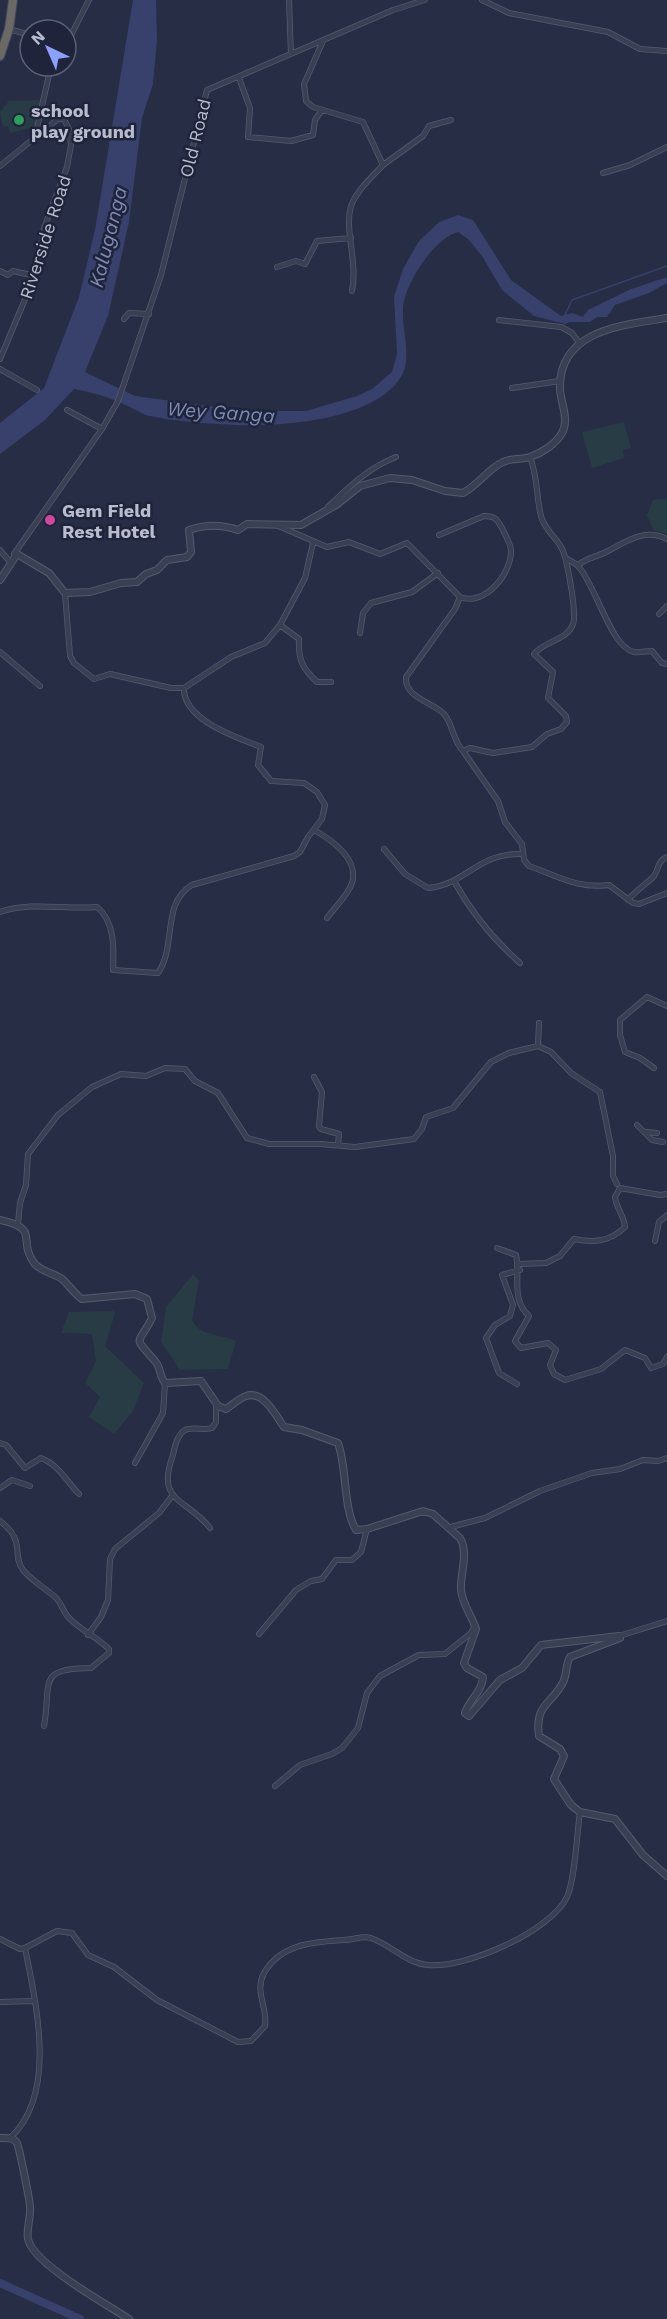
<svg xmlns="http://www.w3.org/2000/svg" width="667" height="2319" font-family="'Work Sans',sans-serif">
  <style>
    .green { fill: #283c46 }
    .water { fill: #37416b }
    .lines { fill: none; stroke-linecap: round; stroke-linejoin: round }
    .stream { stroke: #37416b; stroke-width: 1.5 }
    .river { stroke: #37416b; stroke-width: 8 }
    .minor-casing { stroke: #565a6f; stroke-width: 6 }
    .tertiary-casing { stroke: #565a6f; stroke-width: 8 }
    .trunk-casing { stroke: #42475c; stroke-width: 10 }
    .minor { stroke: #3a4054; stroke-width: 4.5 }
    .tertiary { stroke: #3a4054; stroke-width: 6 }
    .trunk { stroke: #6a6966; stroke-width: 8 }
    .leisure-dot { fill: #2e9e5b; stroke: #1f243a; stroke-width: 2 }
    .hotel-dot { fill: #d1479c; stroke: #1f243a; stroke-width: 2 }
    .labels { text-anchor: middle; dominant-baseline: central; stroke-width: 5; stroke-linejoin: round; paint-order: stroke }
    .poi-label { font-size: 18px; font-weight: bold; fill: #b8bcce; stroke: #1f243a; text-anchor: start }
    .street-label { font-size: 18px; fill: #b8bcce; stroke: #1f243a }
    .water-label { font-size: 20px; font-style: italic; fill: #7d8ab6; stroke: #1f243a }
  </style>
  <rect width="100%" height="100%" fill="#262d45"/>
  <path class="green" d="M40,100L33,133L30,128L10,133L8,126L3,127L0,112L9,101Z
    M624,422L631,448L623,450L624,458L592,468L582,432Z
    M667,499V534L653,530L647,515L653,500Z
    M193,1274L199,1281L192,1320C200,1337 222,1334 236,1341L228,1369L180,1370L161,1342L166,1307Z
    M113,1311L115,1313L105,1346L144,1383L133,1411L114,1434L89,1417L100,1397L85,1383L96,1361L92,1334L61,1333L69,1312Z"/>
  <path class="water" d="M133,0H156L157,40L153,84L142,118L129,222L108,316L85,372L135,396L245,411H306L357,396L372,389L392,372L397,354L394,297L403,269L419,241L439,222L458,215L473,220L511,280L561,316L572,313L583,317L588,310L631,289L667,277V283L649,293L615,305L607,317H597L590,322H569L565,324L534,316L502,290L482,256L468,239L458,232C434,238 403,286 403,310C402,329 411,355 403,373C380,420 282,427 236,425C214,424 167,421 146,415C138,412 130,406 121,403C106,396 90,392 74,389L45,420L0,454V423L44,388L79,297L95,230Z"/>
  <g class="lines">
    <path class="stream" d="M565,315L572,300L667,266"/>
    <path class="river" d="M0,2283L80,2319"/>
    <defs>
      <path id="minor" d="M289,0L291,54
        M482,0L509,13L608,32L640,49L667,51
        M9,29L30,35
        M323,41L304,84L306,101L313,107L363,122L383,165C372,177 357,190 351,206C344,229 358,262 352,291
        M66,45L89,0
        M239,78L250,108L248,137L291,141L313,135L315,120L322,110
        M35,137L51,66
        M383,165L423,136L429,126L451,120
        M0,166L58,119H64L69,129L71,145L67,167L44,228L36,273L0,359
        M603,173L630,165L667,147
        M277,267L296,261L305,264L317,241L351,238
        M0,271L8,275L13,271L35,276
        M124,319L129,313L149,314
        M499,320L561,327L572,333L580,344
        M0,369L37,390
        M512,388L560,381
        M67,410L102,429
        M530,457C538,477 536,496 541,516C544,529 555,536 561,547C567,556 577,614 573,624C568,640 544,641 534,654L553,672L548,698L566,716L567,722L561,729L547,734L532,747L493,753L470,748L463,751L498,801L505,822L522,844L524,860L529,866C558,876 577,889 609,885L633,903L639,904L667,893
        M328,507C350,486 368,468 396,457
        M276,525L327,547L349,542L380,554L407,543L460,597L455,609L406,677C404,697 432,702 444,714C453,724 453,741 463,751
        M439,535L484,516C495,516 497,519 502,528C505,535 510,542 511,550C512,573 485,607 460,597
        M0,550L10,562
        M14,554L102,429L118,401L161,275L207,90L393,10L425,0
        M566,558C570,561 575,563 578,566C595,583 611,648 634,652C639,653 647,651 652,651L662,663L667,664
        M578,565C588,557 597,557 608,551C627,541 645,528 667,539
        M65,593L70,656L74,663L94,679L110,674L171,688H184L231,657L265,643L280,625L305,578L313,543
        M659,614L667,606
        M280,625L299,639C298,659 302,668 317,682H331
        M360,633L363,613L371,603L412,592L438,573
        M0,652L40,686
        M314,830C330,839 356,856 353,879C351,892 335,907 327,918
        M384,849L405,874L428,888C468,884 477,852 523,854
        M454,881C471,912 494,940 520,963
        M628,900C635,891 649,882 654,876C659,869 657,861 667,857
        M0,912C32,901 64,910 97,907C115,921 114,949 113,970L158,973C177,946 161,903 192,885L294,856L300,852L308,837L322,819L325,805L317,792L304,783L271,781L258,765L261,747C236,737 183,720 184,688
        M538,1046L551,1052L571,1073L600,1092L613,1156V1176L617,1184
        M654,1068L640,1058L625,1052L620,1035V1020L647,997L667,1006
        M314,1077L322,1092L319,1126L321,1129L339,1134L338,1145
        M637,1125L652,1140L663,1142
        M645,1132L657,1133
        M18,1224L20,1203L26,1185L28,1154L58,1115L92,1087L121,1074L146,1076L165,1068L185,1069L195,1081L218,1093L247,1138L269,1144H321L355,1147L414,1139L422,1129L426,1117L453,1108L491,1062L509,1053L538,1046L539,1023
        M655,1241L659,1222L667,1215
        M497,1248L516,1255C521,1276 510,1298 529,1316L515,1341L521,1348L548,1343L556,1350L550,1365L554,1374L565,1380L601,1369L625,1350L645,1358L651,1368L663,1364L667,1357
        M518,1264L546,1263L560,1256L574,1239C593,1243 610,1242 625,1227C624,1215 616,1208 615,1197L620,1188L660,1195L667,1194
        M517,1384L499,1373L486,1338L495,1325L510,1316L513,1305L502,1275L520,1270
        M0,1443L6,1445L25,1468L41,1458C59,1465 66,1481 79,1494
        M135,1463L163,1413L165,1383
        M0,1488L12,1480L30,1486
        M0,1521C27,1542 11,1554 23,1570C32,1581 45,1588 55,1597C61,1602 63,1611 68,1617C80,1630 97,1637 109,1649V1653L91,1668C35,1668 52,1684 44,1726
        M210,1528C187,1498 155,1503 173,1455C175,1446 177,1435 185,1430C193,1426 204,1431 212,1428L216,1422V1404
        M447,1528L485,1518L540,1491L592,1473L620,1469L643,1460L658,1461L667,1458
        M259,1634L296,1590L311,1581L322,1579L336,1560H352L361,1552L367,1529
        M88,1635L101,1617L108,1600L110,1559L115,1549L159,1513L172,1496
        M619,1636L667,1621
        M275,1786L300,1765L332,1754L342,1748L358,1728L367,1693L380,1676L419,1655L445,1654L471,1633L475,1625
        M0,1939L20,1949L25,1948
        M25,1948L57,1931L72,1933L88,1955L114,1967L157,2000L238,2042L251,2041L265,2026C268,2007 254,1992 264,1973C281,1943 315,1942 344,1940C353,1940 363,1935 371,1938C391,1945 406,1963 428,1965C465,1969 551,1931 567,1897C575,1880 577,1832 580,1812
        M0,2002L34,2001
        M10,2138C58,2094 36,2004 25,1948"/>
      <path id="tertiary" d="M0,580L17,554L49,573L65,593L90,592L121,583L137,582L146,574L157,570L167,560L187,557L191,552L189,530C206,524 221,524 238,530L247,524L301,525L336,505L360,486L390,478L412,480L445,491L463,493C478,485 488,469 503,462C510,458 521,460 530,457C542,453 556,444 562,433C570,419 560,402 560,388C559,329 625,325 667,318
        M0,1220C41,1229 17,1239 34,1263C41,1272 54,1273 62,1279C70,1286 74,1294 82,1299L135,1294L147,1299L152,1318C138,1346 132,1335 155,1361C161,1367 159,1376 165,1383L201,1381L218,1406L226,1409C232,1405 240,1398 246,1396C264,1390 276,1416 284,1427L302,1430L338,1443C347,1467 343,1509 356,1530L367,1529L423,1511L433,1514L460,1538C469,1553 460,1574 461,1589C461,1602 472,1616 476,1629L464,1663L467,1668L483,1677C482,1692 469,1700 465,1713L469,1716L500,1680L522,1668L541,1645L619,1636L620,1638L570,1657C566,1663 567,1672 564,1680C555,1703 534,1702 539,1736L560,1749L564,1756L554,1779L571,1805L580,1812L615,1819L643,1855L667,1876
        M0,2138C6,2138 13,2137 17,2143C19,2147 30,2201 30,2207C31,2217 26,2230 28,2239C33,2264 108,2305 129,2319"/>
      <path id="trunk" d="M0,56L9,29L13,0"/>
    </defs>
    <use href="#minor" class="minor-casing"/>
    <use href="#tertiary" class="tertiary-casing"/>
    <use href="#trunk" class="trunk-casing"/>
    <use href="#minor" class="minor"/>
    <use href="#tertiary" class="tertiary"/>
    <use href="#trunk" class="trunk"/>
  </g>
  <circle class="leisure-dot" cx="19" cy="120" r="6"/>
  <circle class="hotel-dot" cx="50" cy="520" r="6"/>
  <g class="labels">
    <g class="poi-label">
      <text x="31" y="110">school<tspan x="31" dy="21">play ground</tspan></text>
      <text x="62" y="510">Gem Field<tspan x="62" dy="21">Rest Hotel</tspan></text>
    </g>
    <g class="street-label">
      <text transform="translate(195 138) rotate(-76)">Old Road</text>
      <text transform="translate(45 237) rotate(-72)">Riverside Road</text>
    </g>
    <g class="water-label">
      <text transform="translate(108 237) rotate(-76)">Kaluganga</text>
      <text transform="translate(221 412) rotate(4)">Wey Ganga</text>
    </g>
  </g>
  <g transform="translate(48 48) rotate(316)"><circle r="28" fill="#1f243a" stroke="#5c6175" stroke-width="1.5"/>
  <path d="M0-4.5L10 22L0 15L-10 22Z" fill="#8ca1fe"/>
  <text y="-9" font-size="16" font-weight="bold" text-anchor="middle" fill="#b8bcce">N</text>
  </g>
</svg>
